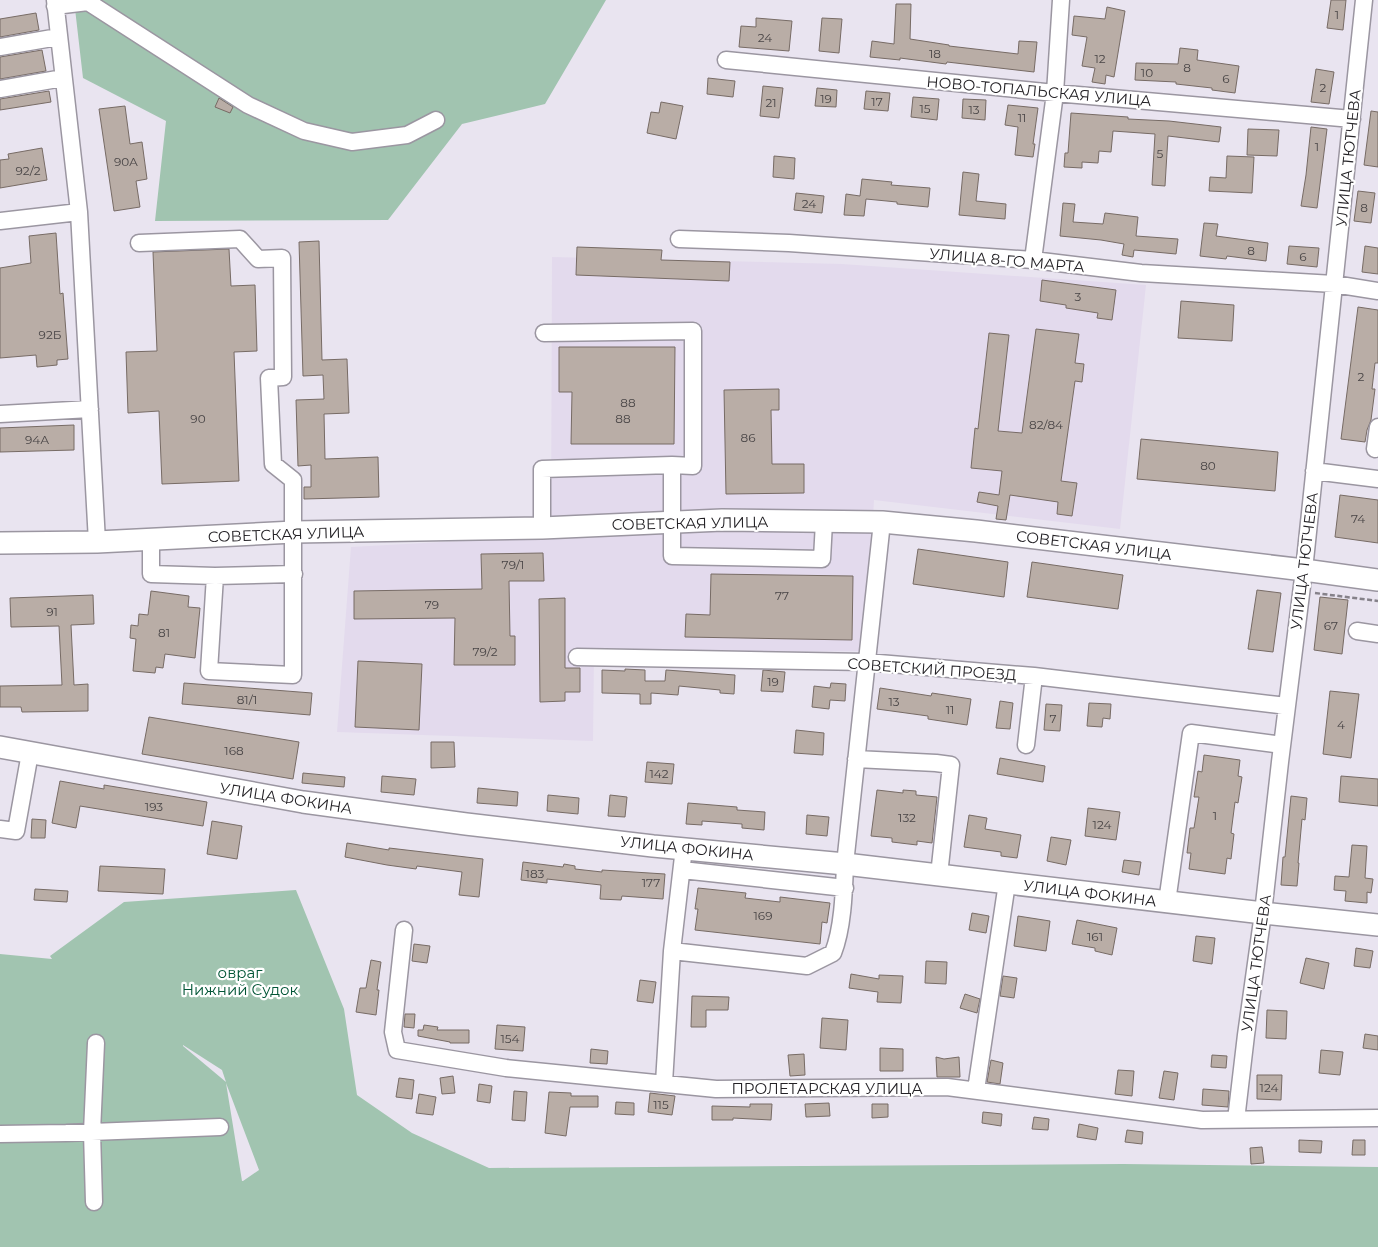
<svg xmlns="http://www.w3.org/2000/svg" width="1378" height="1247" font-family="Montserrat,sans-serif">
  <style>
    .built { fill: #e3daed }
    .green { fill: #a1c4b0; fill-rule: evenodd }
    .building { fill: #b9ada6; stroke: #776b65 }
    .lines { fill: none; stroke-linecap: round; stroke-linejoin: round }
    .minor-casing { stroke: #9b96a1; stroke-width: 19 }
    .major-casing { stroke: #9b96a1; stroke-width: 24 }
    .path { stroke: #858189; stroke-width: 2.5; stroke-dasharray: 5 2.5; stroke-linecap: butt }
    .minor { stroke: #fff; stroke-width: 16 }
    .major { stroke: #fff; stroke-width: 21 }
    .labels { text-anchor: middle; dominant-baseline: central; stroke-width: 4.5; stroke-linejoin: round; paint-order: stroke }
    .number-label { font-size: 12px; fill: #494546 }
    .street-label { font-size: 15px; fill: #242226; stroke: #fff }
    .park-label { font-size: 15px; fill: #025536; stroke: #fff }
  </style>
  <rect width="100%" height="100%" fill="#e9e4f0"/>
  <path class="built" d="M552,257L842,264L1146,285L1120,529L874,500L865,651L594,653L593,741L337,732L351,547L551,536Z"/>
  <path class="green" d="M74,0H606L545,104L462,124L388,220L155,221L166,121L83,78Z
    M296,890L344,1009L357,1095L412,1133L489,1168L1123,1164L1378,1167V1247H0V954L52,959L50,956L124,902ZM183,1045L222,1070L226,1082L183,1046ZM226,1083L259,1170L243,1181H242Z"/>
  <path class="building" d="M1331,0H1346L1343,30L1327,28Z
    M896,4H911L910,39L949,45V46L1018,54L1019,41L1037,42L1034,72L947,62L946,64L900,58V60L870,57L872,41L894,44Z
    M1107,7L1125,11L1114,77L1106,75L1105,84L1092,82L1095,68L1082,66L1087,37L1072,35L1074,16L1105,19Z
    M36,13L39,30L0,37V19Z
    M756,18L792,21L789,51L739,47L741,26L756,27Z
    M822,18L842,19L839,53L819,51Z
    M1180,48L1198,50L1197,60L1239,66L1235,93L1212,90V88L1176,84V82L1135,80L1136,63L1178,64Z
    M42,50L46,71L0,79V57Z
    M1316,69L1334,72L1329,104L1311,102Z
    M708,78L735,81L733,97L707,94Z
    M763,86L783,88L779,118L760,116Z
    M817,88L837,90L836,107L815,106Z
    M49,91L51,102L0,110V99Z
    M866,91L890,93L888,111L864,109Z
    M913,97L939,99L937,120L911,117Z
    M219,98L233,107L230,113L215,107Z
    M963,99L986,100L985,120L962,118Z
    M661,102L683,106L676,139L647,133L651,112L659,113Z
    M1008,105L1038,108L1033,144H1035L1033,157L1015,155L1018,127L1005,125Z
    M125,106L130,144L142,142L147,179L136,181L140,207L114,211L99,109Z
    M1371,111L1378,112V167L1364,165Z
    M1071,113L1128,117V119L1169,121L1221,127L1219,142L1168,136L1165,186L1152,185L1155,134L1113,131L1111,152L1099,151L1098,163L1082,162V168L1064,167L1065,153H1068Z
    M1311,127L1327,129L1317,208L1301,206L1306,175Z
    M1248,129L1279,130L1277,156L1247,155Z
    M42,148L47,180L0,188V160L9,159L8,154Z
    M774,156L795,158L794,179L773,177Z
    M1227,156L1254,157L1252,193L1209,191L1210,177L1226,178Z
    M963,172L979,174L976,201L1006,204L1005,219L959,215Z
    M862,179L892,182L891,185L930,188L928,207L897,204V202L866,199L864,216L844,215L846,194L860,196Z
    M1358,191L1375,193L1371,223L1354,221Z
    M796,193L824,196L822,213L794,210Z
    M1063,203L1075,204L1073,222L1103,224L1105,213L1138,217L1136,236L1178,239L1176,254L1134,250L1133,257L1122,255L1124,244L1101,240L1060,236Z
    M1204,223L1218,224L1216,236L1268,243L1266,261L1227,256L1226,259L1200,256Z
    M56,233L60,294L63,293L68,359L57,360V365L37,367L36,355L0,358V268L31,263L29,236Z
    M319,241L322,360L347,359L349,413L324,414L325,459L378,457L379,497L304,499V487H311V465L298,466L296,400L324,399L323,375L303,376L299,242Z
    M1289,246L1319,248L1317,267L1287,264Z
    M1365,246L1378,248V274L1362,272Z
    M577,247L662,250L661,260L730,262L729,281L576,275Z
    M229,249L231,286L255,285L257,351L234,352L239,481L162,484L159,411L128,413L126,352L157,351L153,252Z
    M1042,280L1116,290L1112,320L1097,318L1098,313L1066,308V305L1040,301Z
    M1181,301L1234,305L1232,341L1178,338Z
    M1358,307L1378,310V363H1375L1372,389H1375L1371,420L1367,430L1365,442L1341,439Z
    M1036,329L1079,334L1075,363L1084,364L1082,382L1075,381L1061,481L1077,483L1072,516L1057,514L1058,502L1010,495L1006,520L996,519L998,506L977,502L979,492L999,495L1002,471L971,468L975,428L978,429L989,333L1009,335L998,431L1022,433Z
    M559,347H675L674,444H571L572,392H559Z
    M779,389V410H771L772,464H804V493L726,494L724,390Z
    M74,425V450L0,452V428Z
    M1141,439L1278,452L1275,491L1137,479Z
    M1340,495L1378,500V543L1335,537Z
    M918,549L1008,562L1004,597L913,584Z
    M543,553L544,581H509L510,636H515V665H454L455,618L354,619V591L482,589L481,554Z
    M1032,562L1123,575L1118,609L1027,597Z
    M711,574L853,576L852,640L685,637L686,614L710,615Z
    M1257,590L1281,593L1273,652L1248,649Z
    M151,591L189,596L188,607L200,608L195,658L165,654L163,668L156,667L155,673L133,671L136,639L130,638L131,625L138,626L139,614L148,615Z
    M93,595L94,624L71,625L74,685L88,684V711L22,712L21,707H0V686L62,685L59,626L11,627L10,598Z
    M1320,597L1348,600L1342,654L1314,650Z
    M565,598V668H580V692H565V701L540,702L539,599Z
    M358,661L422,664L419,730L355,727Z
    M625,669L645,670V681H665L666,670L735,675L734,694L720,693V690L679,686L678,695L651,693V704H640V694L602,693V670L625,671Z
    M763,670L785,672L783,692L761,691Z
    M184,683L312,693L310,715L182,704Z
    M831,683L846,684L845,701L830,700L829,709L812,707L814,686L830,688Z
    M880,688L931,696L932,693L971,699L967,725L928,719V716L877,709Z
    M1330,691L1359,694L1351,758L1323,754Z
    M1000,701L1013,703L1010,729L996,728Z
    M1089,703L1111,704L1110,719L1103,718L1102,727L1087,726Z
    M1046,704L1062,705L1060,731L1044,730Z
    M149,717L299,742L293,779L142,754Z
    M796,730L824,733L823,755L794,753Z
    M431,742H454L455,767L431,768Z
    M1204,755L1240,760L1238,776L1242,777L1238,803L1235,802L1231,833L1234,834L1231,859L1227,858L1225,874L1189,869L1191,853H1187L1190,828H1194L1199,797H1194L1198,771L1202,772Z
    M1000,758L1045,766L1043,782L997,774Z
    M647,762L674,764L672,784L645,782Z
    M303,773L345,777L344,787L302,783Z
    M382,776L416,779L414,795L381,792Z
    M1341,776L1378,779V806L1339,802Z
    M60,781L104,789V785L207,802L203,826L80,806L76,828L52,823Z
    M478,788L518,792L517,806L477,803Z
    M877,790L903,793V790L916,791V795L937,797L932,843L917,841V845L892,842V838L871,836Z
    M548,795L579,798L578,814L547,811Z
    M610,795L627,797L625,817L608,816Z
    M1291,796L1307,798L1305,820L1302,819L1298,863H1299L1297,886L1281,885L1283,857H1285Z
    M688,803L737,807V810L765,812L764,830L742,828V824L702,821V825L686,824Z
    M1088,808L1120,812L1116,840L1085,836Z
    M807,815L829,817L827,836L806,834Z
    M969,815L987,818L985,829L1021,835L1017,858L1001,856V852L964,847Z
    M32,819L46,820L45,838H31Z
    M212,821L242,826L237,859L207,854Z
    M1051,837L1071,840L1066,865L1047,861Z
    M347,843L389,850V848L483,859L479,897L459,895L462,872L417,866L416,869L387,865L345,857Z
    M1352,845L1367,846L1365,878L1373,879L1371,893L1367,892V903L1345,901L1346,891L1334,890L1335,876L1349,877Z
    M1124,860L1141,862L1139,875L1122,872Z
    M523,862L563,867L564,864L575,866V869L602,872V870L665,874L663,899L622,896L621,900L600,899L601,885L547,879V883L521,880Z
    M100,866L165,869L163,894L98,891Z
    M698,888L746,893L745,898L780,902V897L830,903L827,923L822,922L820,944L695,930L698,909H695Z
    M35,889L68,891L67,902L34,900Z
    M972,913L989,916L986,933L969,930Z
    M1018,916L1050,921L1046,951L1014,946Z
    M1077,920L1117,928L1112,955L1095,951V948L1072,944Z
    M1196,936L1215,938L1212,964L1193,961Z
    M414,944L430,946L427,963L412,961Z
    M1356,948L1373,951L1370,968L1354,966Z
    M1306,958L1329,963L1324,989L1300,983Z
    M371,960L381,962L377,990H379L376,1015L356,1012L360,988H366Z
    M926,961L947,962L946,984L925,983Z
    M851,974L879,979V975L903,976L901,1003L877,1002L878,992L849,988Z
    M1003,976L1017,978L1014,998L1000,996Z
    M640,980L656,982L653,1003L637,1001Z
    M965,994L980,999L977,1013L960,1008Z
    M692,996L729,997L728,1010H706V1027H691Z
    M1267,1010L1287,1011L1286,1039L1266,1038Z
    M405,1014H415L414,1028L404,1027Z
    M822,1018L848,1020L846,1050L820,1048Z
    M424,1025L438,1027L437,1030H469V1043H450V1042L418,1036V1030H423Z
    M497,1025L525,1027L523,1051L495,1049Z
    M1365,1034L1378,1036V1050L1363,1048Z
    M880,1048L903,1049V1071H880Z
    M591,1049L608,1051L607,1064L590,1063Z
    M1321,1050L1343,1052L1340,1075L1319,1073Z
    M804,1054L805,1075L790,1076L788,1055Z
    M1212,1055L1227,1056L1226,1068L1211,1067Z
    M936,1057L944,1059L959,1057L960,1077H937Z
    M991,1060L1003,1063L1000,1084L987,1082Z
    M1118,1070L1134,1071L1132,1096L1115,1094Z
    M1164,1071L1178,1073L1174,1100L1159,1098Z
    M1257,1075H1282L1281,1100L1257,1099Z
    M453,1076L455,1093L442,1094L440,1078Z
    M399,1078L414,1080L412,1099L396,1097Z
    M479,1084L492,1086L490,1103L477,1101Z
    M1203,1089L1229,1091L1228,1107L1202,1105Z
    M514,1091L527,1092L525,1121L512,1120Z
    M549,1092L571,1093V1096H598V1107H570L566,1136L545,1133Z
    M650,1093L675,1096L672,1115L648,1112Z
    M419,1094L436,1097L433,1115L416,1113Z
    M616,1102L634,1103V1115L615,1114Z
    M829,1103L830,1116L806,1117L805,1104Z
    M750,1104H772L771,1120L733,1118V1120H712V1106L750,1107Z
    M872,1104H888V1117L872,1118Z
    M983,1112L1002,1114L1001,1126L982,1123Z
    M1034,1117L1049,1119L1048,1130L1032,1129Z
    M1079,1124L1098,1128L1096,1140L1077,1137Z
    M1127,1130L1143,1132L1142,1144L1125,1142Z
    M1299,1140L1322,1141L1321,1153L1299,1152Z
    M1353,1140H1365V1155H1352Z
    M1262,1147L1264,1163L1251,1164L1250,1148Z"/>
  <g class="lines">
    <defs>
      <path id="minor" d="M55,0L79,212L97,542
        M90,0L88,2L248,105L304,131L352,142L407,135L436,120
        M55,6L88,2V0
        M0,47L58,37
        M726,60L1055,93L1352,119
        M0,89L63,78
        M0,221L79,212
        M679,239L789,243L1033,260L1141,273L1334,284L1378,291
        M139,243L240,239L258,259L282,258L283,377L269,378L273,464L293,480V675L209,671L215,576L151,574V539
        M1033,260L1055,93L1061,0
        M544,333L693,331V466L672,465
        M0,414L90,409
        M1375,449L1378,427
        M1314,471L1378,479
        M542,528V469L672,465V556L822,559L824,522
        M215,576L294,574
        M1357,631L1378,634
        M577,657L867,662L1034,676L1287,706
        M1026,745L1034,676
        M856,759L936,763L951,765L939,875
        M0,829L16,831L30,753
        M682,870L845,888
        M1167,902L1191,733L1282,745
        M404,930L393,1032L397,1050L506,1068L716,1089L947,1087L1202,1120L1378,1118
        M672,951L807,966L833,953C843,928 844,891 845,864L882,522
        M664,1083L672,951L684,848
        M976,1090L1007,883
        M1236,1120L1246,1035L1263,913L1280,762L1304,570L1364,0
        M0,1134L66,1133L220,1127
        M94,1202L92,1132L96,1043"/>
      <path id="major" d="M0,543L97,542L294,532L542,528L722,520L882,522L976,531L1304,570L1378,580
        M0,747L303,802L466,824L653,846L845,864L1263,913L1378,925"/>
    </defs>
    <use href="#minor" class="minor-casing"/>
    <use href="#major" class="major-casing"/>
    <path class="path" d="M1315,593L1378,601"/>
    <use href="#minor" class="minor"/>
    <use href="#major" class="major"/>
  </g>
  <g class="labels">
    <g class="number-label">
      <text x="1337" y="14">1</text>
      <text x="765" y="37">24</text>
      <text x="935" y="53">18</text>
      <text x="1100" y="58">12</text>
      <text x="1187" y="67">8</text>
      <text x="1147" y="72">10</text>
      <text x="1226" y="78">6</text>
      <text x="1323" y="87">2</text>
      <text x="826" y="98">19</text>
      <text x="877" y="101">17</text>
      <text x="771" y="102">21</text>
      <text x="925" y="108">15</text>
      <text x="974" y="109">13</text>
      <text x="1022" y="117">11</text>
      <text x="1317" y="146">1</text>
      <text x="1160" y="153">5</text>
      <text x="126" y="161">90А</text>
      <text x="28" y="170">92/2</text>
      <text x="809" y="203">24</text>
      <text x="1364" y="207">8</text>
      <text x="1251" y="250">8</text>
      <text x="1303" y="256">6</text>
      <text x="1078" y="296">3</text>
      <text x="50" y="334">92Б</text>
      <text x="1361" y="376">2</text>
      <text x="628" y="402">88</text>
      <text x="198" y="418">90</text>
      <text x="623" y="418">88</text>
      <text x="1046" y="424">82/84</text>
      <text x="748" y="437">86</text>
      <text x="37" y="439">94А</text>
      <text x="1208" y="465">80</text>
      <text x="1358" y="518">74</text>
      <text x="513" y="564">79/1</text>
      <text x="782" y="595">77</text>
      <text x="432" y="604">79</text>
      <text x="52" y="611">91</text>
      <text x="1331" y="625">67</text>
      <text x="164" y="632">81</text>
      <text x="485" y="651">79/2</text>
      <text x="773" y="681">19</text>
      <text x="247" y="699">81/1</text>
      <text x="894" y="701">13</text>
      <text x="950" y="709">11</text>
      <text x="1053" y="718">7</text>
      <text x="1341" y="724">4</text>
      <text x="234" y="750">168</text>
      <text x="659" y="773">142</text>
      <text x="154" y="806">193</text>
      <text x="1215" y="815">1</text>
      <text x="907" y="817">132</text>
      <text x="1102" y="824">124</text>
      <text x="535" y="873">183</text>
      <text x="651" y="882">177</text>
      <text x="763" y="915">169</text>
      <text x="1095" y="936">161</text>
      <text x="510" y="1038">154</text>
      <text x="1269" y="1087">124</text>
      <text x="661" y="1104">115</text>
    </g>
    <g class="street-label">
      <text transform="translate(1039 91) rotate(5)">НОВО-ТОПАЛЬСКАЯ УЛИЦА</text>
      <text transform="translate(1348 158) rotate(-84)">УЛИЦА ТЮТЧЕВА</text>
      <text transform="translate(1007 260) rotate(5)">УЛИЦА 8-ГО МАРТА</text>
      <text transform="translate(690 523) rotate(-1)">СОВЕТСКАЯ УЛИЦА</text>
      <text transform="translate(286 534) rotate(-2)">СОВЕТСКАЯ УЛИЦА</text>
      <text transform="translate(1094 545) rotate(7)">СОВЕТСКАЯ УЛИЦА</text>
      <text transform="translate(1304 561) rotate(-83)">УЛИЦА ТЮТЧЕВА</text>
      <text transform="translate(932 669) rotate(4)">СОВЕТСКИЙ ПРОЕЗД</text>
      <text transform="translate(286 798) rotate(9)">УЛИЦА ФОКИНА</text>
      <text transform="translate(687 848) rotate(6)">УЛИЦА ФОКИНА</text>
      <text transform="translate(1090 893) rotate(7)">УЛИЦА ФОКИНА</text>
      <text transform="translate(1256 963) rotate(-82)">УЛИЦА ТЮТЧЕВА</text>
      <text x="827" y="1088">ПРОЛЕТАРСКАЯ УЛИЦА</text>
    </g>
    <g class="park-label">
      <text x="240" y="972">овраг<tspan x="240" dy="17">Нижний Судок</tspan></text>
    </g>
  </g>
</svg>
